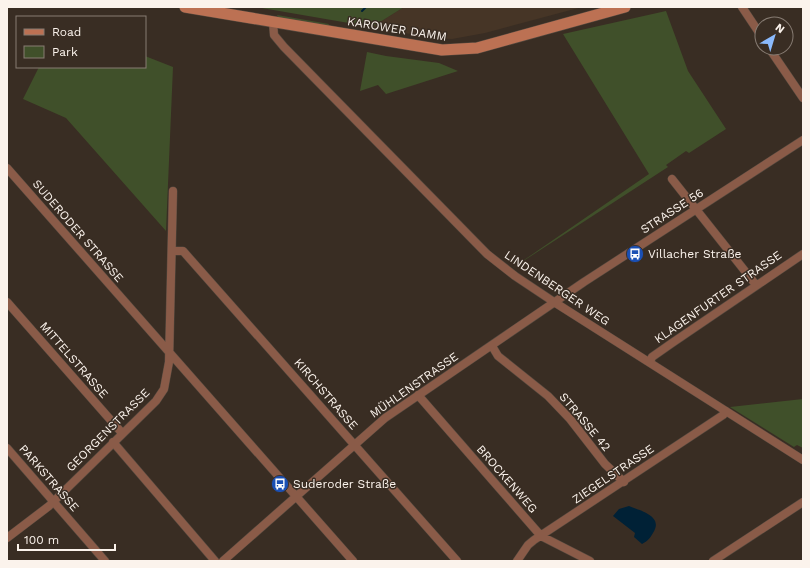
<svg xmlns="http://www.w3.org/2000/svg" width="810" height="568" font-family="'Work Sans',sans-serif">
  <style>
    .built { fill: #463526 }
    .green { fill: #40502a }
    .water { fill: #002136 }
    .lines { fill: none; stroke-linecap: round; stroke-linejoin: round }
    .stream { stroke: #002136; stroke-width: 2 }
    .street-casing { stroke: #54493f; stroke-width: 9 }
    .secondary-casing { stroke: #54493f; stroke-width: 12 }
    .street { stroke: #8a5b48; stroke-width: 8 }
    .secondary { stroke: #bc7153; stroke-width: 11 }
    .labels { text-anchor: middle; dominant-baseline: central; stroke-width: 3; stroke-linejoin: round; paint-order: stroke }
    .street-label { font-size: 12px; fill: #fbf3ec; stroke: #392d23 }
    .poi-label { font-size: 12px; fill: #fbf3ec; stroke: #392d23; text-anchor: start }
  </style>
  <rect width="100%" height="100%" fill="#392d23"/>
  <path class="built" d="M404,7H582L485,33L452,39L432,38L372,27Z"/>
  <path class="green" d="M256,7H404L372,27Z
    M666,11L688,71L726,129L689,153L686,151L666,165L668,167L511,269L649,174L563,34Z
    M277,15L329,24L328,26L278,17Z
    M367,52L386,56L439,63L458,71L386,94L378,85L360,91Z
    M145,56L173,67L166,231L66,118L23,99L39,67H145Z
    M803,399V448L797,445L794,447L730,407Z"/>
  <path class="water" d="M629,506C641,511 664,516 653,533C650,538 648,541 642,544L634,537L635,533L613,516L619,509Z"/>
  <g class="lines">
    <path class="stream" d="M362,11L366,7"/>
    <defs>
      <path id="street" d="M742,7L762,37
        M273,22L274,35L284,47L487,254L515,276L554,302L803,460
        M769,48L803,98
        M7,168L353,561
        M672,179L756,285
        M172,251H183L457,561
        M7,302L122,433
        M492,346L498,356L548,396L570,419L605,464L624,482
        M650,362L652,357L672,343L803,254
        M418,395L541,536L590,561
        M113,442L215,561
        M7,448L105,561
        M7,538L49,506L156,401L164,389L169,362L173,191
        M223,561L385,418L584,282L803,140
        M517,561L528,545L534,540L723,415L726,411
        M713,561L803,502"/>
      <path id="secondary" d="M185,7L442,50L477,48L625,7"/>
    </defs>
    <use href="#street" class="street-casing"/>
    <use href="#secondary" class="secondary-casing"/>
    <use href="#street" class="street"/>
    <use href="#secondary" class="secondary"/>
  </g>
  <defs>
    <symbol id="bus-disc" viewBox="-11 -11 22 22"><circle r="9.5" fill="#1a4fb4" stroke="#392d23"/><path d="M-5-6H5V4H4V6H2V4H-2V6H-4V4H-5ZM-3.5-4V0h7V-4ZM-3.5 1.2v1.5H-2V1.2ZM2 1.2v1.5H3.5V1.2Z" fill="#fff"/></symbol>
  </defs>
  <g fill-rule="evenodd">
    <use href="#bus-disc" x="625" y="244" width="20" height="20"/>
    <use href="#bus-disc" x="270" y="474" width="20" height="20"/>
  </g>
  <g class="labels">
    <g class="street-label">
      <text transform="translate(397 29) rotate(9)">KAROWER DAMM</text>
      <text transform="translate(672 211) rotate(-33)">STRASSE 56</text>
      <text transform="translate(78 231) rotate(49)">SUDERODER STRASSE</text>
      <text transform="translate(557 288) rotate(34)">LINDENBERGER WEG</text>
      <text transform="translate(718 297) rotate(-35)">KLAGENFURTER STRASSE</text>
      <text transform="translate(74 360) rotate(49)">MITTELSTRASSE</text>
      <text transform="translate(414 385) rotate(-35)">MÜHLENSTRASSE</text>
      <text transform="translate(326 394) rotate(49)">KIRCHSTRASSE</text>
      <text transform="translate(585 422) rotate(50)">STRASSE 42</text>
      <text transform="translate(108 430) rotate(-45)">GEORGENSTRASSE</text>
      <text transform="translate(613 474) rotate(-34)">ZIEGELSTRASSE</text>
      <text transform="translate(49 478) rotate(49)">PARKSTRASSE</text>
      <text transform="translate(507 479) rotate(49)">BROCKENWEG</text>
    </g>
    <g class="poi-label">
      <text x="648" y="254">Villacher Straße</text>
      <text x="293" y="484">Suderoder Straße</text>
    </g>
  </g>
  <rect width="810" height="568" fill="none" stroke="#fbf3ec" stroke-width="16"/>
  <rect x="16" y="16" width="130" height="52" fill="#392d23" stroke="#877c73"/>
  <rect x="24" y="29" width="20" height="6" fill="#bc7153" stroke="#877c73"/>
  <text x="52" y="36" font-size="12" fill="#fbf3ec">Road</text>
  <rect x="24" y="46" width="20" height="12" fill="#40502a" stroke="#877c73"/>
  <text x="52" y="56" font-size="12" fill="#fbf3ec">Park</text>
  <g transform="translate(774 36) rotate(38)"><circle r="19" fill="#392d23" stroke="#877c73"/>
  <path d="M0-3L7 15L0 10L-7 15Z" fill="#8bbafc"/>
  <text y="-6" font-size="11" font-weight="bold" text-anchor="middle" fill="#fbf3ec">N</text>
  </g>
  <path d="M18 544v6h97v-6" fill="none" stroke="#fbf3ec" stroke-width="2"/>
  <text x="24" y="544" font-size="12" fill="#fbf3ec" stroke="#392d23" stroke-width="3" paint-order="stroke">100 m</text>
</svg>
